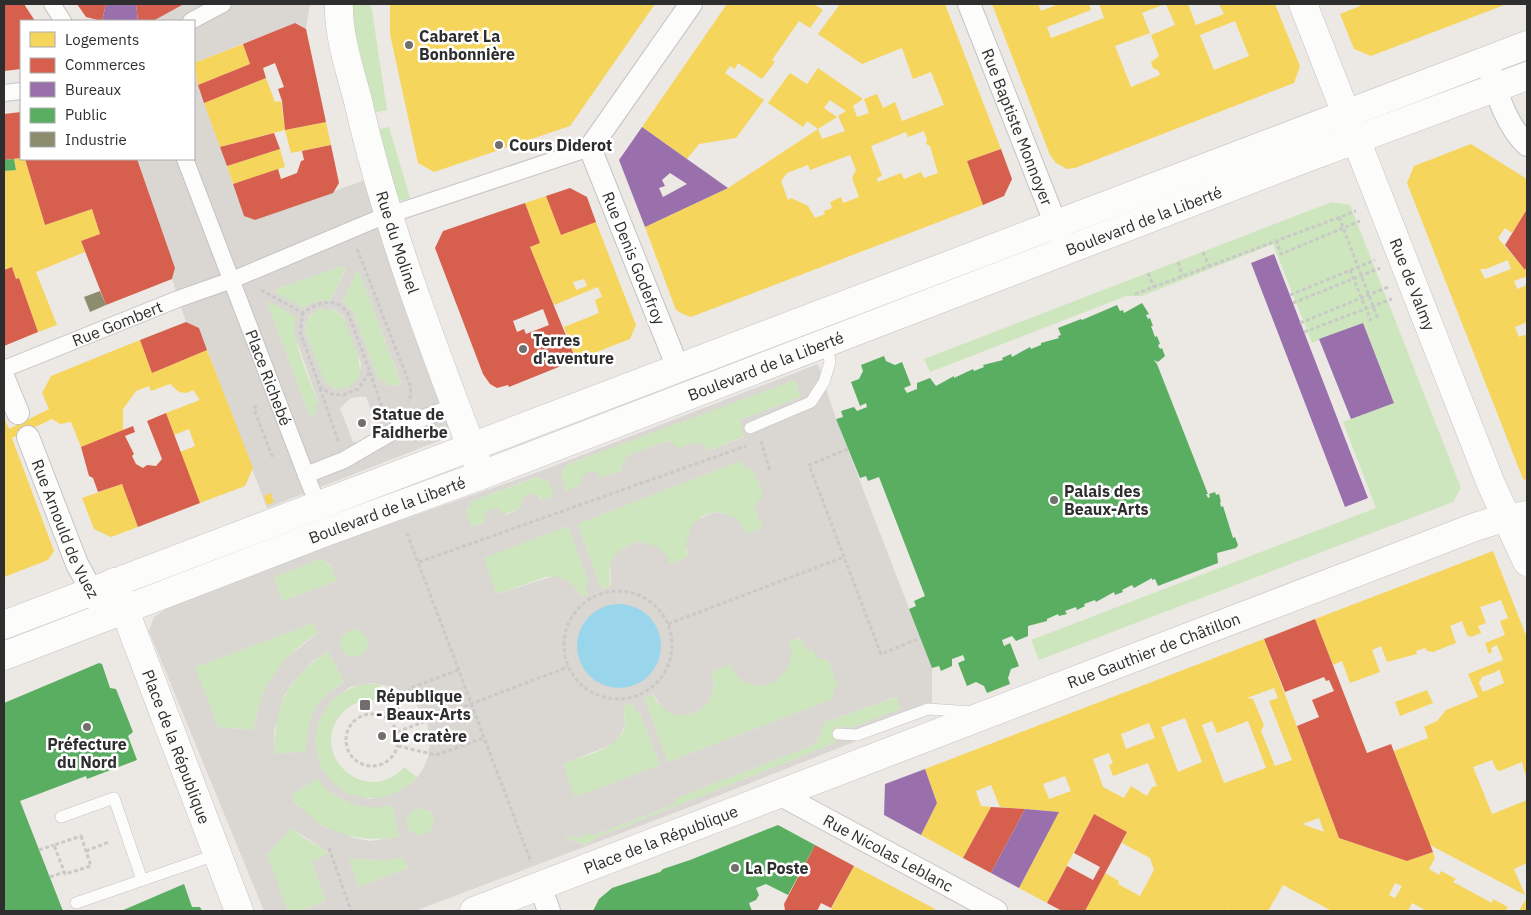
<svg xmlns="http://www.w3.org/2000/svg" width="1531" height="915" font-family="'IBM Plex Sans',sans-serif">
  <style>
    .green { fill: #cee6be }
    .plaza { fill: #dad6d2; fill-rule: evenodd }
    .water { fill: #99d6ec }
    .homes { fill: #f6d55c; fill-rule: evenodd }
    .shops { fill: #d6604d; fill-rule: evenodd }
    .offices { fill: #9970ab; fill-rule: evenodd }
    .public { fill: #5aae61 }
    .industry { fill: #8c8c6e }
    .lines { fill: none; stroke-linecap: round; stroke-linejoin: round }
    .service-casing { stroke: #c5c4c5; stroke-width: 12 }
    .pedestrian-casing { stroke: #c5c4c5; stroke-width: 18 }
    .minor-casing { stroke: #c5c4c5; stroke-width: 24 }
    .tertiary-casing { stroke: #c5c4c5; stroke-width: 29 }
    .secondary-casing { stroke: #c5c4c5; stroke-width: 29 }
    .path { stroke: #c9c9c8; stroke-width: 3; stroke-dasharray: 4 2.5; stroke-linecap: butt }
    .service { stroke: #fcfcfb; stroke-width: 11 }
    .pedestrian { stroke: #fcfcfb; stroke-width: 16 }
    .minor { stroke: #fcfcfb; stroke-width: 22 }
    .tertiary { stroke: #fcfcfb; stroke-width: 28 }
    .secondary { stroke: #fcfcfb; stroke-width: 28 }
    .poi-dot { fill: #706f6e; stroke: #fff; stroke-width: 2 }
    .labels { text-anchor: middle; dominant-baseline: central; stroke-width: 5; stroke-linejoin: round; paint-order: stroke }
    .poi-label { font-size: 16px; font-weight: bold; fill: #2e2e2e; stroke: #fff; text-anchor: start }
    .street-label { font-size: 16px; fill: #2e2e2e; stroke: #fff }
  </style>
  <rect width="100%" height="100%" fill="#ece8e4"/>
  <path class="green" d="M350,4H371L387,110L372,113Z
    M389,127L410,198L396,202L376,130Z
    M1332,202L1350,205L1461,488L1453,502L1039,660L1031,640L1376,508L1343,422L1394,402L1363,323L1312,343L1273,244L1142,296H1126L930,372L924,359Z
    M342,266L346,267L331,300L317,301L303,309L275,292L277,289Z
    M356,271L360,273L401,384L392,386L379,381L353,312L343,303Z
    M269,300L298,318C288,336 312,385 319,404L315,414L310,417L268,305Z
    M323,308C329,309 336,310 341,315C350,325 364,366 359,378C355,384 350,388 343,389C318,392 311,349 305,332C305,319 311,312 323,308Z
    M795,379L801,397L740,420L745,436L708,451L702,443H695L678,449L670,441L664,442L628,455L622,464L623,470L566,491L561,473L568,464Z
    M740,461L753,468L763,496L755,508L763,528L747,534C743,525 727,513 717,512C712,512 705,515 701,517L686,550L688,557L670,564L640,542C617,546 605,563 611,586L602,589L577,524Z
    M537,477L548,481L555,496L543,500L538,495L531,494L521,508L472,527L466,512L472,501Z
    M568,526L589,584L588,595L582,597C576,585 559,575 546,577L497,594L483,558Z
    M318,560C331,560 333,570 337,581L283,601L274,577Z
    M314,623L318,633C279,658 263,685 253,730L218,727L194,667Z
    M340 643a14 14 0 1 1 28 0a14 14 0 1 1-28 0Z
    M802,637L812,649L828,660L839,686L833,699L668,762L644,698L653,694L657,702L677,715H689L700,710L714,688L712,672L730,664L735,674L789,642Z
    M328,651L344,682C317,699 307,719 307,751L275,754C273,706 288,678 328,651Z
    M366,684H381L379,700C365,699 353,702 343,712C305,754 367,809 404,767L417,777C406,790 391,798 374,798C302,801 293,696 366,684Z
    M897,697L902,709L850,728L839,726L835,743L596,838L585,845L568,839L566,834L578,838L591,832L592,836L675,804L674,799L816,744L825,722Z
    M632,702L639,711L660,765L575,797L562,764C582,756 620,750 625,726C626,720 624,711 623,705Z
    M317,778C335,802 363,810 392,805L399,837C357,844 316,833 291,796Z
    M406 822a14 14 0 1 1 28 0a14 14 0 1 1-28 0Z
    M291,828L303,837L328,852V855L311,862L326,901L300,911H288L266,855Z
    M403,857L408,868L359,887L349,861L350,859L389,860Z"/>
  <path class="plaza" d="M184,4H310L306,29L295,23L194,63V21H153Z
    M194,71L244,216L255,220L365,180L450,426L441,440L267,508L199,328L186,322L172,279L175,268L137,159H194ZM342,266L346,268L331,300L317,301L303,308L275,292L277,289ZM356,272L360,273L401,383L395,386L388,385L383,380L379,381L353,312L343,302ZM269,301L297,318L294,326L295,336L319,404L316,405L315,414L310,417L268,305ZM320,309L335,310L343,316L361,363L359,378L347,388L335,389L325,382L305,332V325L310,315ZM359,397H366L379,431L360,442H353L340,408L351,398Z
    M818,364L836,419L932,668V711L682,810L415,911H300L326,901L311,861L328,854V852L291,828L267,855L288,911H264L149,631L154,617L167,608L331,545L541,471ZM795,380L801,397L740,420L744,437L708,451L702,443H695L678,448L670,441L664,442L628,455L622,464L623,470L601,478L595,471L586,472L580,480L581,485L566,491L561,473L568,464ZM740,461L747,469H753L763,496L759,499L755,508L763,528L747,534L740,522L734,517L717,512L709,514L695,522L690,529L686,544L688,557L670,564L667,556L656,546L640,542L631,544L617,552L610,563L611,586L602,589L577,524ZM536,477L548,481L554,496L543,500L535,494L526,495L521,501V508L506,515L497,508L489,510L484,516V523L472,527L466,511L472,501ZM568,526L589,584L585,585L588,595L582,597L571,582L554,576L497,594L484,558ZM318,560H323L330,564L337,581L283,601L274,577ZM314,623L318,633L285,659L268,683L262,695L253,730L218,727L195,667ZM352,629L362,631L368,640L366,651L356,657L346,655L340,646L343,635ZM801,637L807,651L812,649L817,658L828,660L838,686L834,689L833,699L668,762L644,698L653,694L665,711L677,715H689L700,710L709,702L714,688L712,672L730,664L735,674L744,682L759,686L776,682L787,669L792,655L789,642ZM328,651L344,682L326,695L316,706L309,724L306,751L275,754L274,732L284,696L293,682L312,662ZM658,662L649,675L636,684L620,688ZM373,683L396,688L414,701L427,721L430,742L428,757L422,771L412,783L392,795L369,799L347,793L329,779L320,766L315,743L319,720L331,701L350,687ZM896,697L901,709L850,728L839,726L835,743L596,838L585,845L568,839L566,835L578,838L590,833L592,836L675,804L674,799L816,744L825,722ZM632,703L636,713L639,711L660,765L575,797L563,764L613,744L620,736L625,725L624,706ZM317,778L325,788L336,796L354,805L377,808L392,805L399,837L370,841L354,838L322,826L297,805L291,796ZM421,808L431,812L434,823L429,832L419,836L410,831L406,821L411,811ZM403,857L408,868L359,887L349,861L350,859L389,860Z"/>
  <path class="water" d="M577 646a42 42 0 1 1 84 0a42 42 0 1 1-84 0Z"/>
  <path class="homes" d="M390,4H655L570,126L434,172L418,163L390,34Z
    M727,4H814L823,10L810,28L799,21L772,60L775,62L762,79L738,63L735,69L730,66L725,73L764,100L736,138L699,144L687,159L642,127Z
    M840,4H945L1001,149L967,161L983,205L691,317L683,314L676,310L645,227L728,188L818,129L822,139L845,131L838,116L846,111L830,100L824,108L837,117L818,129L807,121L803,127L768,103L790,73L807,84L818,68L863,99L853,106L857,117L869,113L864,99L877,94L883,108L895,102L902,121L944,105L931,72L913,79L902,48L862,64L818,34ZM924,131L927,140L926,144L930,146L938,173L924,178L921,172L904,179L901,173L878,182L877,178L882,176L871,146L906,132L908,137ZM850,155L856,170L852,178L859,197L843,203L841,197L830,202L832,208L824,211L825,214L815,218L808,206L791,198L788,200L781,181L787,173L808,165L810,170Z
    M992,4H1038L1041,11L1059,4H1089L1091,10L1047,27L1051,38L1104,18L1099,4H1165L1142,13L1150,33L1115,46L1131,87L1160,75L1158,70L1153,68L1151,62L1159,56L1151,35L1175,25L1166,4H1188L1196,25L1224,14L1219,4H1275L1300,66L1294,83L1075,168L1067,169L1056,163L1050,155ZM1235,21L1249,56L1214,70L1200,35Z
    M1358,4H1507L1371,56L1354,49L1340,14L1360,6Z
    M243,44L250,64L198,85L194,63Z
    M266,78L275,102L281,101L285,130L220,147L204,103Z
    M326,122L331,145L291,153L285,130Z
    M1471,144L1527,179V209L1512,233L1505,228L1498,238L1525,270L1527,266V276L1514,281L1517,289L1527,285V322L1515,327L1519,337L1527,334L1526,480L1523,479L1407,183L1414,166ZM1508,260L1511,269L1485,279L1480,269H1486Z
    M280,149L285,167L233,184L227,166Z
    M21,158L25,159L45,225L92,209L100,234L81,241L85,252L36,272L57,325L38,332L19,278L16,279L12,267L4,270V171L16,170L14,159Z
    M546,196L561,235L596,222L636,325L630,339L576,360L564,327L599,313L595,300L602,297L598,287L554,305L530,247L540,243L525,203ZM584,279L587,286L576,290L573,282Z
    M140,340L152,373L207,350L253,468L245,486L200,503L180,452L195,446L189,429L174,435L166,413L200,400L193,390L187,393L179,392L170,384L151,391L149,386L136,391L123,409V431L81,447L71,422L60,424L52,419L12,438L54,551L48,560L4,577V417L9,429L49,409L42,393L51,376Z
    M122,484L138,527L111,537L94,529L82,498Z
    M271,493L274,502L267,505L264,496Z
    M1493,551L1527,638V780L1522,762L1500,771L1496,769L1492,760L1473,767L1492,814L1527,800V863L1514,869L1525,895L1430,845L1394,751L1428,738L1424,727L1437,721L1446,710L1478,697L1468,674L1503,660L1497,645L1491,648L1492,652L1489,654L1485,643L1505,635L1500,621L1508,618L1501,600L1480,607L1486,623L1478,626L1481,633L1471,637L1467,635L1462,621L1450,626L1456,643L1433,652L1427,651L1425,648L1416,651L1417,654L1387,662L1381,646L1372,650L1380,672L1350,683L1342,661L1333,665L1315,619ZM1499,669L1504,683L1483,692L1479,683L1482,677L1496,672Z
    M1264,639L1339,838L1407,861L1433,852L1435,858L1429,869L1439,875L1441,871L1456,879L1453,882L1492,903L1493,899L1508,907L1505,911H1427L1412,903L1408,911H1332L1283,885L1268,911H1232L1228,909L1227,911H1085L1105,873L1119,881L1118,884L1140,896L1154,870L1150,858L1122,843L1127,832L1094,814L1047,903L1019,888L1059,812L1000,807L991,785L976,791L981,806L991,807L963,858L921,835L937,803L925,769ZM1274,688L1278,698L1269,701L1292,760L1275,766L1261,731L1264,725L1253,699L1247,698ZM1185,718L1202,762L1178,772L1161,727ZM1212,721L1217,733L1248,721L1266,768L1224,783L1202,725ZM1149,723L1155,738L1126,749L1121,734ZM1109,753L1113,763L1109,765L1113,776L1148,763L1157,786L1152,787L1147,796L1131,786L1124,798L1103,787L1093,759ZM1065,776L1071,791L1049,799L1043,784ZM1319,818L1324,832L1302,824ZM1395,883L1402,886L1395,898L1389,895Z
    M1427,690L1433,703L1400,716L1395,702Z
    M854,866L935,909L934,911H830Z
    M1526,899L1527,911H1519Z"/>
  <path class="shops" d="M4,4H24L35,21H21V69L4,71Z
    M77,4H106L102,21L86,17Z
    M136,4H184L153,21H138Z
    M295,23L306,29L326,122L285,130L282,101L278,89L284,87L275,63L263,68L266,78L204,103L198,85L250,64L243,44Z
    M21,112V158L5,160L4,114Z
    M274,133L280,149L227,166L220,147Z
    M331,145L339,183L333,193L255,220L244,216L233,184L278,169L281,179L297,173L301,161L304,160L302,151Z
    M1001,149L1012,179L1004,196L983,205L967,161Z
    M25,159H137L175,268L172,279L106,305L81,241L100,234L92,209L45,225Z
    M570,188L587,197L596,222L561,235L546,196Z
    M525,203L540,243L530,247L576,360L509,387L508,385L497,388L490,384L483,374L435,248L443,231ZM543,309L549,325L526,334L524,329L517,332L513,321Z
    M1527,209V266L1525,270L1505,245Z
    M12,267L16,279L19,278L38,332L4,346V270Z
    M186,322L199,328L207,350L152,373L140,340Z
    M166,413L200,503L138,527L122,484L98,492L93,478L89,476L81,447L133,426L135,432L125,436L134,454L132,456L136,464L143,468L147,465L156,466L162,459L147,421Z
    M1315,619L1367,753L1391,744L1433,852L1407,861L1339,838L1297,726L1319,717L1312,700L1334,691L1329,680L1326,681L1324,677L1285,692L1264,639Z
    M991,807L1025,809L991,873L963,858Z
    M1094,814L1127,832L1085,911H1062L1047,903L1067,866L1093,880L1100,867L1074,853Z
    M815,845L854,866L831,908L821,903L817,911H788L785,910L784,904Z"/>
  <path class="offices" d="M106,4H136L138,21H102Z
    M642,127L687,159L728,188L645,227L619,160ZM670,173L687,184L663,197L659,188L665,186L662,180Z
    M1274,254L1368,498L1345,507L1251,263Z
    M1363,323L1394,403L1351,419L1319,339Z
    M925,769L937,803L921,835L884,815L885,784Z
    M1025,809L1059,812L1019,888L991,873Z"/>
  <path class="public" d="M14,159L16,170L4,171V160Z
    M1142,303L1149,314L1146,315L1148,319L1150,318L1153,326H1151L1155,337L1157,336L1160,344L1158,345L1160,349L1162,348L1165,356L1158,362L1154,360L1157,364L1208,494H1206L1208,498L1210,497L1209,494L1215,492L1216,495L1219,494L1221,502H1220L1221,507L1223,506L1233,538L1235,537L1238,545L1236,548L1217,553L1218,563L1158,586L1155,579L1152,580V578L1134,588L1132,585L1122,590L1123,592L1115,595L1114,592L1096,602L1095,600L1084,604L1085,606L1077,610L1076,607L1065,611L1067,614L1059,616L1058,614L1047,619V621L1028,626V636L1016,641L1012,636L1002,640L1004,646L1010,643L1019,666L1011,669L1008,678L1010,684L987,693L984,686L976,682L967,686L958,663L965,660L963,655L952,659V666L941,671L939,666L932,668L909,609L916,606L914,601L925,596L879,477L868,481L866,476L860,478L836,419L843,417L841,411L854,407L857,411L867,407L866,403L860,406L851,382L859,379L863,371L861,365L884,356L886,361L895,365L902,362L911,385L904,388L907,393L917,389V383L930,378L936,386L954,376V378L973,369L974,371L984,367L983,365L1003,360L1002,358L1011,354L1012,357L1030,347L1031,349L1041,345V343L1059,338L1058,336L1061,335L1058,328L1081,319L1082,320L1117,305L1120,311L1123,310L1124,313Z
    M99,663L102,664L110,688L116,689L133,732L128,736L137,760L87,779L86,776L20,801L63,911H4V703Z
    M778,825L815,845L788,895L766,884L756,888L759,895L756,900L749,903L752,911H593L599,899L612,888L660,872L663,869L690,860Z
    M184,884L192,907H200L202,911H121Z"/>
  <path class="industry" d="M100,291L106,305L90,312L84,297Z"/>
  <g class="lines">
    <defs>
      <path id="service" d="M750,428L811,402L824,382L830,362L827,343
        M838,734L857,735L928,709L972,712
        M61,817L114,798L142,880
        M76,903L218,854"/>
      <g id="pedestrian">
        <path d="M52,4L63,21"/>
        <path d="M191,21L223,4"/>
        <path d="M4,93L21,91"/>
        <path id="s1" d="M185,159L306,475L344,460L404,425L447,409"/>
        <path id="s2" d="M4,369L178,299L232,280L377,219L590,148"/>
        <path d="M306,475L312,490"/>
      </g>
      <g id="minor">
        <path id="s3" d="M969,4L1062,240"/>
        <path d="M1490,71C1498,97 1507,126 1527,145"/>
        <path d="M678,368L590,148L691,4"/>
        <path d="M4,379L18,413"/>
        <path id="s4" d="M28,437L77,564L100,606"/>
        <path id="s5" d="M781,795L996,911"/>
        <path d="M540,886L549,911"/>
      </g>
      <g id="tertiary">
        <path id="s6" d="M339,4C338,36 350,70 358,101C387,229 435,352 482,475"/>
        <path id="s7" d="M1303,4L1491,484L1527,562"/>
        <path id="s8" d="M114,582L239,911"/>
        <path id="s9" d="M474,911L1475,527L1494,521L1527,515"/>
      </g>
      <g id="secondary">
        <path d="M4,625L1527,45"/>
        <path id="s10" d="M4,656L326,532L482,475L1304,159L1527,76"/>
      </g>
    </defs>
    <use href="#service" class="service-casing"/>
    <use href="#pedestrian" class="pedestrian-casing"/>
    <use href="#minor" class="minor-casing"/>
    <use href="#tertiary" class="tertiary-casing"/>
    <use href="#secondary" class="secondary-casing"/>
    <path class="path" d="M1339,217L1378,319
      M1276,240L1281,254L1360,221
      M357,249L410,385L411,395L408,402
      M1203,252L1209,266
      M1178,262L1182,276
      M1350,270L1371,321
      M1148,273L1154,287
      M261,290L303,313C318,302 335,296 348,313L370,372L358,389L343,395L331,394L320,387L300,332L303,313
      M1135,294L1356,211
      M1290,295L1375,260
      M1293,303L1380,268
      M1300,323L1388,287
      M1304,332L1392,299
      M370,372L384,414
      M320,388L338,441
      M256,405L254,409L273,458
      M761,441L770,471
      M848,449L809,465L881,654L920,638
      M407,533L531,862
      M419,562L746,446
      M564 645a54 54 0 1 1 108 0a54 54 0 1 1-108 0Z
      M668,624L844,557
      M346 740a26 26 0 1 1 52 0a26 26 0 1 1-52 0Z
      M390,720L411,688L458,670
      M397,732L568,667
      M398,746L436,755L484,738
      M81,836L91,866L65,874L54,845Z
      M329,848L351,911
      M39,850L54,845
      M86,851L109,842
      M50,877L64,872"/>
    <use href="#service" class="service"/>
    <use href="#pedestrian" class="pedestrian"/>
    <use href="#minor" class="minor"/>
    <use href="#tertiary" class="tertiary"/>
    <use href="#secondary" class="secondary"/>
  </g>
  <g class="poi-dot">
    <circle cx="409" cy="45" r="5"/>
    <circle cx="499" cy="145" r="5"/>
    <circle cx="523" cy="349" r="5"/>
    <circle cx="362" cy="423" r="5"/>
    <circle cx="1054" cy="500" r="5"/>
    <rect x="359" y="699" width="12" height="12" rx="2.5"/>
    <circle cx="87" cy="727" r="5"/>
    <circle cx="382" cy="736" r="5"/>
    <circle cx="735" cy="868" r="5"/>
  </g>
  <g class="labels">
    <g class="poi-label">
      <text x="419" y="36">Cabaret La<tspan x="419" dy="18">Bonbonnière</tspan></text>
      <text x="509" y="145">Cours Diderot</text>
      <text x="533" y="340">Terres<tspan x="533" dy="18">d'aventure</tspan></text>
      <text x="372" y="414">Statue de<tspan x="372" dy="18">Faidherbe</tspan></text>
      <text x="1064" y="491">Palais des<tspan x="1064" dy="18">Beaux-Arts</tspan></text>
      <text x="376" y="696">République<tspan x="376" dy="18">- Beaux-Arts</tspan></text>
      <text x="392" y="736">Le cratère</text>
      <text x="87" y="744" text-anchor="middle">Préfecture<tspan x="87" dy="18">du Nord</tspan></text>
      <text x="745" y="868">La Poste</text>
    </g>
    <g class="street-label">
      <text stroke="none"><textPath href="#s3" startOffset="132">Rue Baptiste Monnoyer</textPath></text>
      <text stroke="none"><textPath href="#s10" startOffset="1220">Boulevard de la Liberté</textPath></text>
      <text stroke="none"><textPath href="#s6" startOffset="246">Rue du Molinel</textPath></text>
      <text transform="translate(634 258) rotate(68)">Rue Denis Godefroy</text>
      <text stroke="none"><textPath href="#s7" startOffset="301">Rue de Valmy</textPath></text>
      <text stroke="none"><textPath href="#s2" startOffset="122">Rue Gombert</textPath></text>
      <text stroke="none"><textPath href="#s10" startOffset="815">Boulevard de la Liberté</textPath></text>
      <text stroke="none"><textPath href="#s1" startOffset="234">Place Richebé</textPath></text>
      <text stroke="none"><textPath href="#s10" startOffset="410">Boulevard de la Liberté</textPath></text>
      <text stroke="none"><textPath href="#s4" startOffset="99">Rue Arnould de Vuez</textPath></text>
      <text stroke="none"><textPath href="#s9" startOffset="728">Rue Gauthier de Châtillon</textPath></text>
      <text stroke="none"><textPath href="#s8" startOffset="176">Place de la République</textPath></text>
      <text stroke="none"><textPath href="#s9" startOffset="200">Place de la République</textPath></text>
      <text stroke="none"><textPath href="#s5" startOffset="122">Rue Nicolas Leblanc</textPath></text>
    </g>
  </g>
  <rect width="1531" height="915" fill="none" stroke="#2e2e2e" stroke-width="10"/>
  <rect x="20" y="20" width="175" height="140" fill="#ffffff" stroke="#ababab"/>
  <rect x="30" y="32" width="25" height="15" fill="#f6d55c" stroke="#ababab"/>
  <text x="65" y="45" font-size="15" fill="#2e2e2e">Logements</text>
  <rect x="30" y="58" width="25" height="15" fill="#d6604d" stroke="#ababab"/>
  <text x="65" y="70" font-size="15" fill="#2e2e2e">Commerces</text>
  <rect x="30" y="82" width="25" height="15" fill="#9970ab" stroke="#ababab"/>
  <text x="65" y="95" font-size="15" fill="#2e2e2e">Bureaux</text>
  <rect x="30" y="108" width="25" height="15" fill="#5aae61" stroke="#ababab"/>
  <text x="65" y="120" font-size="15" fill="#2e2e2e">Public</text>
  <rect x="30" y="132" width="25" height="15" fill="#8c8c6e" stroke="#ababab"/>
  <text x="65" y="145" font-size="15" fill="#2e2e2e">Industrie</text>
</svg>
